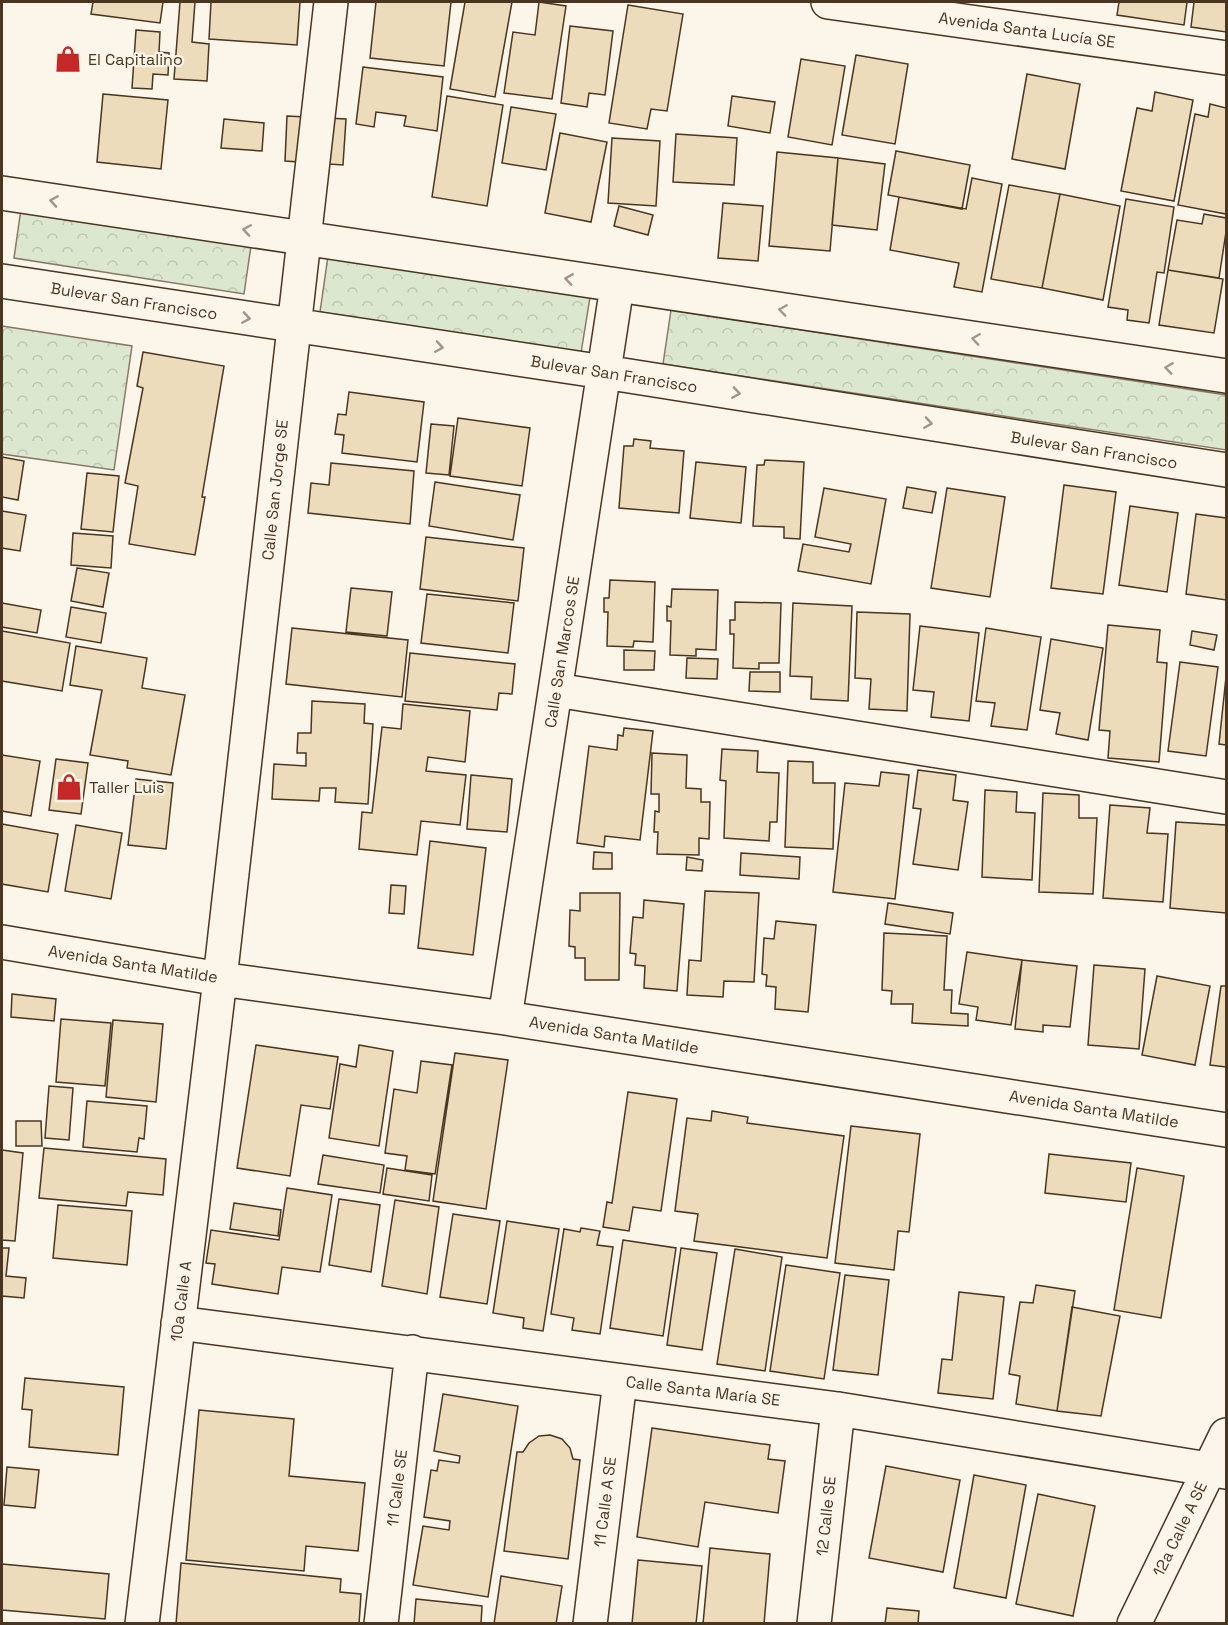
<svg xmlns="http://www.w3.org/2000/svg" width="1228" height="1625" font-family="'Space Grotesk',sans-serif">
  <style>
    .forest { fill: url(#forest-crowns); stroke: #887966; stroke-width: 1.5 }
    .building { fill: #ecdcbc; stroke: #4a3520; stroke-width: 1.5 }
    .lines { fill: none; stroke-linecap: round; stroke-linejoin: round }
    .minor-casing { stroke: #4a3520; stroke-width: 36 }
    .minor { stroke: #fbf6e9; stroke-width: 33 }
    .oneway { stroke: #a29684 }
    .labels { text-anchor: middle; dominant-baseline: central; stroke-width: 4.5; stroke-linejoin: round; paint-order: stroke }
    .street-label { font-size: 16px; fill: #4a3520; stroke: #fbf6e9 }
    .poi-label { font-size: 16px; fill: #4a3520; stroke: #fbf6e9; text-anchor: start }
  </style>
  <defs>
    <pattern id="forest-crowns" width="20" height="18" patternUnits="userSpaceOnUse" patternTransform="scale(1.5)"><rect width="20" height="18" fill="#dce7d0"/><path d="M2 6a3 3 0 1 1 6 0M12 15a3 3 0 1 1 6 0" fill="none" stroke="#bec7b2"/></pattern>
  </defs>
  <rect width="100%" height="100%" fill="#fbf6e9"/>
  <path class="forest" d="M21,209L251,246L244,294L14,258Z
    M328,256L590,297L581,353L320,312Z
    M671,310L1226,395V450L663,364Z
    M2,326L132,346L114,470L2,454Z"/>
  <path class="building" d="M93,2H163L160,23L91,14Z
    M180,2H195L192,42L209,44L207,81L174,79Z
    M211,2H300L297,45L209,39Z
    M376,2H451L444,66L370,58Z
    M465,2H512L495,97L450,89Z
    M539,2L566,6L552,99L504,93L513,32L535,35Z
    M1119,2H1187L1184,25L1117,15Z
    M1194,2H1226V32L1191,27Z
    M628,5L683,14L667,111L651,109L647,129L609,123Z
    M570,26L613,31L605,95L589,93L587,107L561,103Z
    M136,30L160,32L159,52L169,53L168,75L153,74L152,89L132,88Z
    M856,55L908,64L895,144L842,135Z
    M801,59L845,66L832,145L788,137Z
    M363,67L443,77L437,131L404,126L406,116L376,112L374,127L356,124Z
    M1027,74L1080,84L1065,169L1012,159Z
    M1155,92L1193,100L1174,201L1121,191L1137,108L1152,111Z
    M103,94L168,100L161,169L97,162Z
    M447,96L503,105L487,206L432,197Z
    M732,96L775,102L770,133L728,126Z
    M1210,104L1226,108V214L1178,205L1195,114L1208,117Z
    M511,107L556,114L546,170L502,163Z
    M287,116L346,119L343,165L285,161Z
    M224,119L264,123L262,151L221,148Z
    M560,133L607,142L591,222L545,213Z
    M676,134L737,138L734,185L673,182Z
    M612,138L660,141L656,206L608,203Z
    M896,151L970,165L962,209L888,195Z
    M777,152L838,158L830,251L769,246Z
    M838,158L885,164L877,230L832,225Z
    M972,178L1002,184L982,292L954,287L959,263L890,250L899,197L966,209Z
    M1009,185L1060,194L1042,288L991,279Z
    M1060,194L1120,206L1103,300L1042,288Z
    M1126,199L1174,207L1164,273L1157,272L1149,323L1127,320L1128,310L1108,307Z
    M723,203L763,206L758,261L718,258Z
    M619,206L653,215L648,235L614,226Z
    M1204,214L1226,218V232L1219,278L1168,270L1177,220L1202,224Z
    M1168,270L1223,279L1214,333L1159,325Z
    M143,352L224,366L202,497H205L195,555L129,544L138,486L125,483L143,388L137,386Z
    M349,392L424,402L417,462L342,453L344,435L335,434L338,414L346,415Z
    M458,418L530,428L522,486L450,476Z
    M431,424L454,426L449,475L426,473Z
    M634,439L651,441L650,448L684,451L679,513L619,508L624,446H633Z
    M2,457L24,461L18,500L2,497Z
    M765,460L804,462L800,539L784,538V527L753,526L757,465H764Z
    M696,462L746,467L741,523L690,518Z
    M331,463L414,471L410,524L308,513L311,483L329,485Z
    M87,473L119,476L113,532L81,529Z
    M435,482L520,495L513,540L429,526Z
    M1064,485L1116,492L1103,594L1051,588Z
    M907,487L936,492L932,513L903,508Z
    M824,488L886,499L871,584L798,571L803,544L849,552L851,544L815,537Z
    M947,488L1005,497L990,597L931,588Z
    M1130,506L1178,513L1167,592L1119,585Z
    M2,511L26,515L20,551L2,548Z
    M1196,514L1226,518V600L1186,594Z
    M73,533L113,536L111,568L71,565Z
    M426,537L524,548L518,601L420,589Z
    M77,568L109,573L103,607L71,601Z
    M610,580L655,582L653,642L634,641L633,647L607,646L608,612H604V598H609Z
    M351,588L392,592L387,636L346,632Z
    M672,589L718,590L716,650L696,649V656L670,655L671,621H667V606L671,607Z
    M427,594L514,603L508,653L421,643Z
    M735,602L781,603L779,663H759V669L733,668L734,634H730V620H735Z
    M2,603L41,610L37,633L2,627Z
    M793,603L852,606L848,701L811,699L812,677L790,676Z
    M71,607L106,613L101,643L66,637Z
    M857,612L910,614L907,711L869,709L871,679L855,678Z
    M1108,625L1160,630L1157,662L1167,663L1159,762L1108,758L1110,731L1099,730Z
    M920,626L979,633L969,721L931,717L934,692L913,690Z
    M292,628L408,640L402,697L286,684Z
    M986,628L1041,637L1027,730L991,726L995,703L976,701Z
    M2,631L70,643L62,691L2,681Z
    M1192,631L1217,635L1214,650L1190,645Z
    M1051,639L1103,648L1088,740L1056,734L1060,713L1040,710Z
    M76,646L147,658L142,688L185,695L171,775L127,768L128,761L90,755L102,690L70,685Z
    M624,650L655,651L654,670H624Z
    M410,653L515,664L512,694L499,693L497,710L405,701Z
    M687,658L718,659L717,679L686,678Z
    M1180,662L1218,667L1206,756L1168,751Z
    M750,672H780V692L749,691Z
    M1226,677V745L1219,744Z
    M312,701L365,704L364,723L373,724L368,804L335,802L336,788H320L319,801L272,799L274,764L306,766V753H297L298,733H311Z
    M403,704L470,711L465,762L428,757L426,771L466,775L460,825L421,821L417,855L359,849L362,812L372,813L382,727L401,729Z
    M624,728L653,731L640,840L605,836L604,847L577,843L589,746L617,750L618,735L623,736Z
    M722,749L758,751L757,772L779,773L777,822H770L769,841L724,838L726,781L720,780Z
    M652,753L687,755L686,788L701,789V802H710L709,839L699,838V855L657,854L658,832H654L655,811L659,812V794H651Z
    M2,755L40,761L31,816L2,811Z
    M56,759L88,763L81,814L49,810Z
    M788,761L813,762V783H835L833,849L785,847Z
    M918,770L956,775L953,800L968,802L958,870L913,864L921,809L913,808Z
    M881,772L909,775L895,899L833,892L845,783L879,786Z
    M471,775L512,779L507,832L467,829Z
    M136,779L173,783L166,849L128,845Z
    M985,790L1017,792L1016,812L1035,813L1032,880L982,877Z
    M1043,793L1079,795V818H1097L1093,894L1039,892Z
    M1110,805L1150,808L1147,833L1168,834L1163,902L1103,898Z
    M1176,822L1226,825V913L1170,908Z
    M2,824L58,834L48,892L2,884Z
    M76,825L122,833L111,899L65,891Z
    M430,841L486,848L473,955L418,948Z
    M594,852L612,853V869H593Z
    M741,853L800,857L799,879L740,875Z
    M687,857L703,860L702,871L686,870Z
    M391,885L406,886L404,914L389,913Z
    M705,891L759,893L754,982L724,981L723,997L687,995L689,960L701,961Z
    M580,893H620L619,980H585V958H575V947L569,946L570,910L580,911Z
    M644,900L684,904L677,991L644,988L645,966L635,965L636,954L630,953L633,917L643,918Z
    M888,903L953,913L950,934L885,924Z
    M776,921L816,925L808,1012L775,1009L776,987L766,986L767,975L762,974L764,938L774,939Z
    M884,933L947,936L944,990H952L951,1013L968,1014V1026L912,1023L913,1004H891L892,991L882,990Z
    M967,952L1022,960L1011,1025L976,1020L978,1007L959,1004Z
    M1022,960L1077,966L1070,1027L1043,1025V1032L1015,1029Z
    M1094,965L1145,969L1139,1049L1088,1045Z
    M1157,976L1210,986L1195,1065L1142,1055Z
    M1221,986H1226V1067L1210,1065Z
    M12,994L56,999L54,1021L11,1017Z
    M61,1019L111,1023L105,1086L56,1082Z
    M113,1020L163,1024L156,1102L106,1097Z
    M256,1045L338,1057L330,1109L301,1105L290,1176L237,1168Z
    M359,1045L393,1051L379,1146L329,1138L340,1064L356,1067Z
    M455,1053L508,1060L486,1209L433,1201Z
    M421,1061L452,1065L435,1174L405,1170L407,1156L385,1153L394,1089L417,1093Z
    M49,1086L73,1088L69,1140L45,1138Z
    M628,1092L677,1099L661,1211L633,1207L629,1231L603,1227L607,1202L612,1203Z
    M87,1101L147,1106L144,1139L139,1138L137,1152L83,1147Z
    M712,1111L748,1117L747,1123L844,1136L827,1258L694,1241L698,1214L675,1211L687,1118L711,1121Z
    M16,1121H41L42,1146H16Z
    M851,1126L920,1134L909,1232L898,1231L894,1270L835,1263Z
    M44,1148L166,1159L163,1195L128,1192L126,1206L39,1198Z
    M2,1150L23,1153L15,1241L2,1240Z
    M1049,1154L1131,1163L1126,1202L1045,1193Z
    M323,1155L384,1165L380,1193L318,1184Z
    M387,1168L432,1175L429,1201L383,1194Z
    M1137,1168L1184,1176L1161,1318L1114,1310Z
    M287,1188L332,1195L320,1272L282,1267L278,1294L212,1284L215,1264L206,1263L211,1230L279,1240Z
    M339,1199L380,1205L371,1272L329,1265Z
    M395,1200L439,1207L427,1294L382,1286Z
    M234,1203L281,1210L278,1236L230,1229Z
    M58,1205L132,1211L127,1265L53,1258Z
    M453,1214L500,1221L487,1304L440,1297Z
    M507,1221L559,1229L543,1331L523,1328L524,1318L493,1313Z
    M581,1228L600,1231L597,1245L613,1247L600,1334L572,1330L574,1318L551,1314L564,1229L580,1232Z
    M623,1240L676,1248L663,1336L610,1328Z
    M2,1248H9L6,1276L26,1278L24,1298L2,1296Z
    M681,1248L717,1253L702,1350L667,1345Z
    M735,1249L782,1257L765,1371L717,1364Z
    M786,1265L840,1273L824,1379L770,1371Z
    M845,1275L889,1280L878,1375L833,1370Z
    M1036,1285L1075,1291L1057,1411L1016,1404L1020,1376L1009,1374L1020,1302L1033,1303Z
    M959,1292L1004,1297L993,1399L938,1393L942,1359L952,1360Z
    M1072,1307L1120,1316L1101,1416L1057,1411Z
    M25,1378L124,1387L118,1455L29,1447L32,1410L22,1409Z
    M443,1394L518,1406L488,1597L413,1585L423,1526L449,1530L450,1521L424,1517L431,1470L437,1471L439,1460L459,1463L460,1456L434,1451Z
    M199,1410L294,1419L289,1476L365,1483L358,1551L306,1546L304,1571L186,1560Z
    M652,1428L770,1445L768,1459L785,1461L778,1513L705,1502L698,1547L637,1537Z
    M550,1435L562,1439L570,1448L573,1459L580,1460L568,1559L504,1551L517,1452H523L529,1443L539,1436Z
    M886,1466L960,1480L943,1572L869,1558Z
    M7,1467L39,1470L35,1508L4,1505Z
    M974,1475L1026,1485L1006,1598L954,1588Z
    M1038,1494L1095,1506L1073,1616L1016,1604Z
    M710,1548L770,1554L764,1624H703Z
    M638,1560L702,1566L696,1624H632Z
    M181,1563L341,1579L340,1592L361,1594L359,1624H176Z
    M2,1564L109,1574L105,1619L2,1610Z
    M501,1576L562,1586L556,1624H494Z
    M416,1599L482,1606L481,1624H414Z
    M887,1608L919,1611L918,1624H885Z"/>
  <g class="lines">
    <defs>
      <path id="minor" d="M828,2L1226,58
        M2,193L1226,376
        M2,281L604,372L1226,470
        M556,690L1226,797
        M2,942L220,979L505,1018L1226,1130
        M505,1018L617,286
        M178,1323L838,1409L1226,1472
        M142,1624L220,979L331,2
        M381,1624L412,1352
        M590,1624L620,1381
        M814,1624L838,1409
        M1134,1624L1226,1435"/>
    </defs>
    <use href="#minor" class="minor-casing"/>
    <use href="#minor" class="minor"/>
  </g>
  <defs><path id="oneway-chevron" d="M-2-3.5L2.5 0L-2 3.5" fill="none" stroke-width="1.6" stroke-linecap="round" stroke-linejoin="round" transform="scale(1.5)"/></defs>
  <g class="oneway">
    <use href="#oneway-chevron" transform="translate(54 201) rotate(-171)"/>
    <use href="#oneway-chevron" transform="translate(247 230) rotate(-171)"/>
    <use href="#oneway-chevron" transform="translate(569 279) rotate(-171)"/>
    <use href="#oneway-chevron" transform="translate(783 310) rotate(-172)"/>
    <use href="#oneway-chevron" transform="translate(246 318) rotate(9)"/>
    <use href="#oneway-chevron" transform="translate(976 339) rotate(-172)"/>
    <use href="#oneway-chevron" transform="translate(439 347) rotate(9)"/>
    <use href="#oneway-chevron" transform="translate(1169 368) rotate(-172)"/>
    <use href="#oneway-chevron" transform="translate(736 393) rotate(9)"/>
    <use href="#oneway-chevron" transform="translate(928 423) rotate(9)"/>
  </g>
  <defs>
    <symbol id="shop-bare" viewBox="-9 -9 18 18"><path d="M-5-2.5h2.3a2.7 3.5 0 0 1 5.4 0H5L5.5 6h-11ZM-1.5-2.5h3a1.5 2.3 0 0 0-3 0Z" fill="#c62828" stroke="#fbf6e9" stroke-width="2.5" paint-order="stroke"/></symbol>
  </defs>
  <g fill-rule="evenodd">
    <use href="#shop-bare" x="49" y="40" width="38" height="38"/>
    <use href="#shop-bare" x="50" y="768" width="38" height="38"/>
  </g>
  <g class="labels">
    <g class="street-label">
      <text transform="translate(1027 30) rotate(8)">Avenida Santa Lucía SE</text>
      <text transform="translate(134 301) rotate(9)">Bulevar San Francisco</text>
      <text transform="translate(614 374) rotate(9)">Bulevar San Francisco</text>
      <text transform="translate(1094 450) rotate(9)">Bulevar San Francisco</text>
      <text transform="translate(275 490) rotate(-84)">Calle San Jorge SE</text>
      <text transform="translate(562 652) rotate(-81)">Calle San Marcos SE</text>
      <text transform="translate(133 964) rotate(9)">Avenida Santa Matilde</text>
      <text transform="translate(614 1035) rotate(9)">Avenida Santa Matilde</text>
      <text transform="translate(1094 1109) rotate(9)">Avenida Santa Matilde</text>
      <text transform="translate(181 1301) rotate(-83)">10a Calle A</text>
      <text transform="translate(703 1391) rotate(7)">Calle Santa María SE</text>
      <text transform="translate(397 1488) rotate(-83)">11 Calle SE</text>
      <text transform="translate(605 1502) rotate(-83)">11 Calle A SE</text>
      <text transform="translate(826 1516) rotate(-84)">12 Calle SE</text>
      <text transform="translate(1180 1529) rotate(-64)">12a Calle A SE</text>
    </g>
    <g class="poi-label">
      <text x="88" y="59">El Capitalino</text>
      <text x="89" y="787">Taller Luis</text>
    </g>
  </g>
  <rect width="1228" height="1625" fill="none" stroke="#4a3520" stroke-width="6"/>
</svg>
